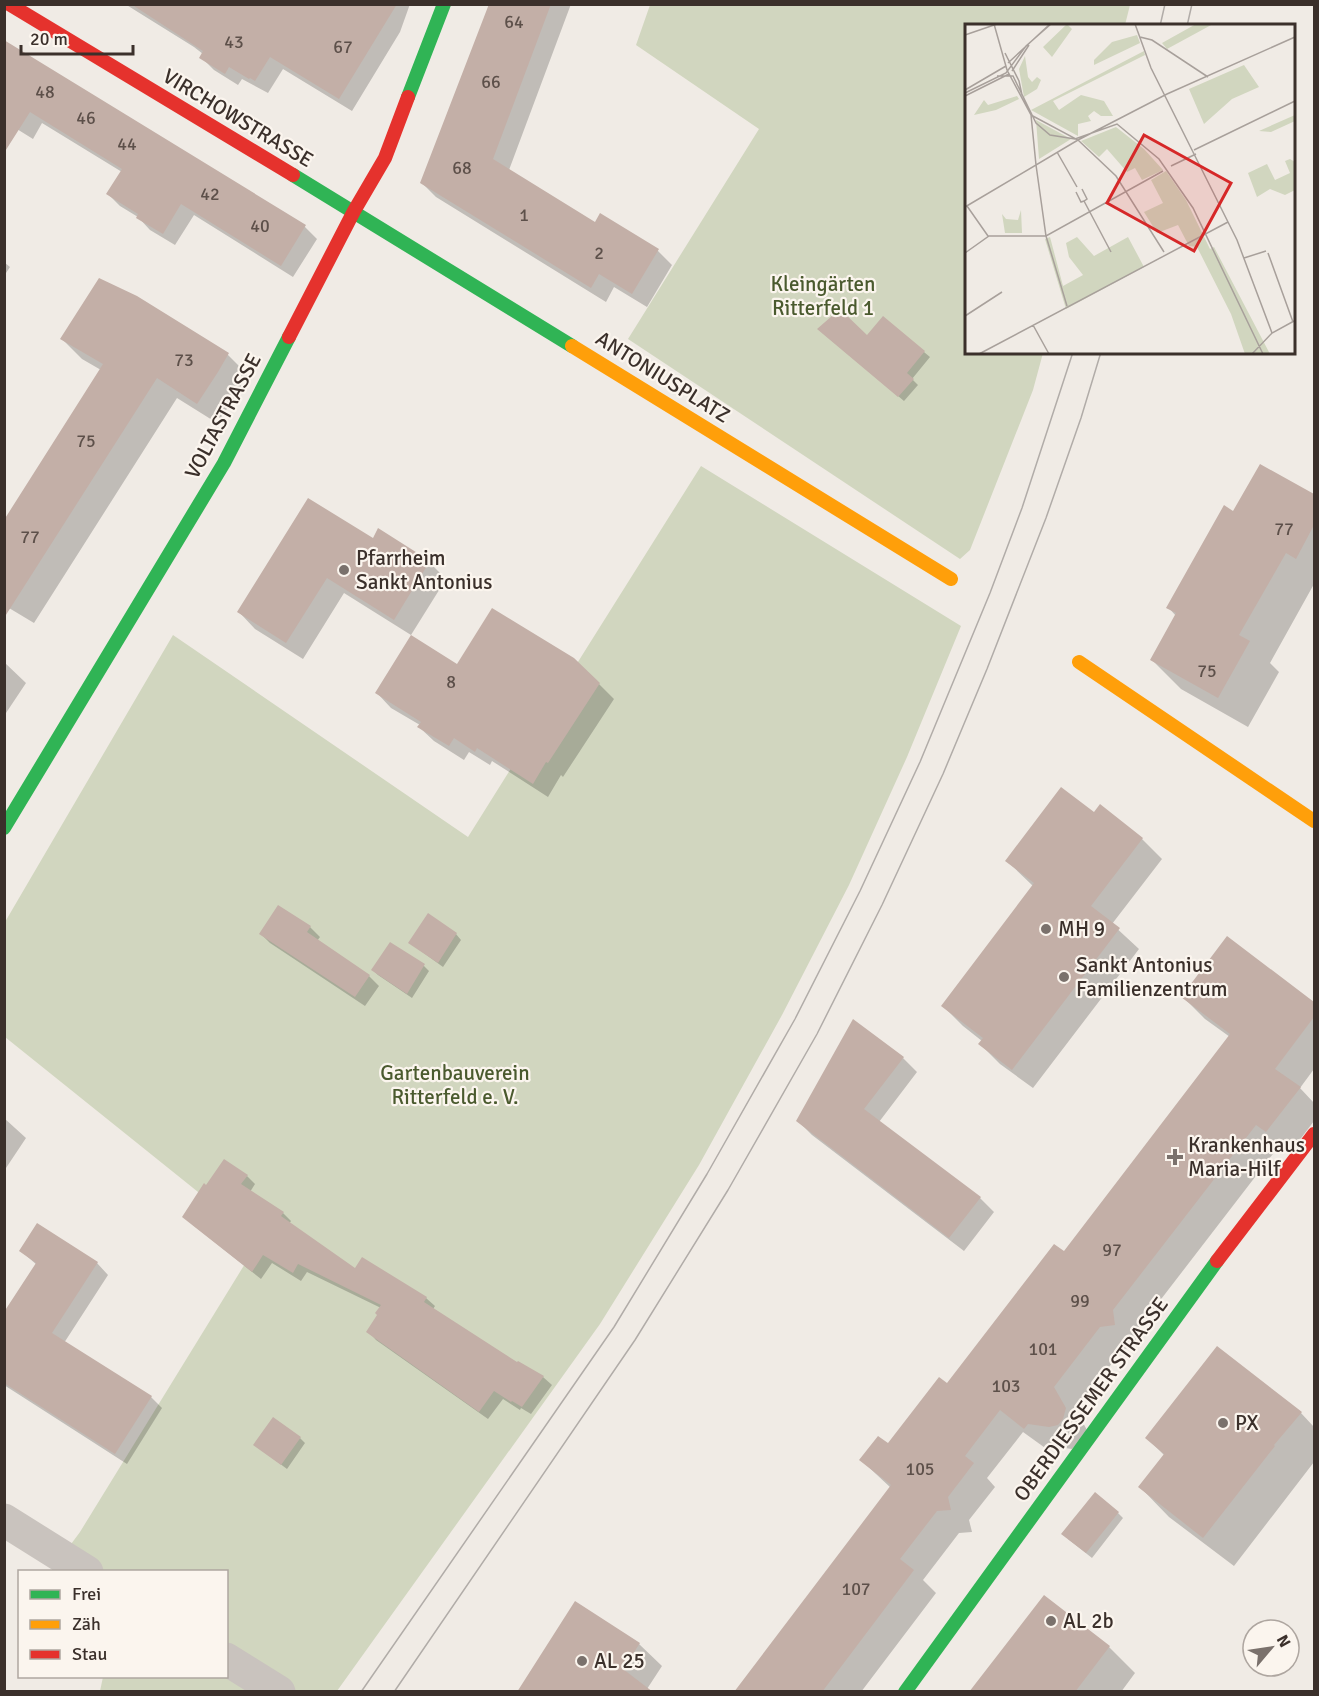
<svg xmlns="http://www.w3.org/2000/svg" width="1319" height="1696" font-family="Signika,sans-serif">
  <style>
    .green { fill: #d1d6bf }
    .shadow { fill: #0003 }
    .building { fill: #c3afa7 }
    .lines { fill: none; stroke-linecap: round; stroke-linejoin: round }
    .street { stroke: #c9c3be; stroke-width: 33 }
    .fast { stroke: #30b455; stroke-width: 14 }
    .slow { stroke: #ff9f0a; stroke-width: 14 }
    .jam { stroke: #e5322d; stroke-width: 14 }
    .tram { stroke: #b1aca8; stroke-width: 1.5 }
    .poi-dot { fill: #7a716c; stroke: #fbf5ee; stroke-width: 2 }
    .labels { text-anchor: middle; dominant-baseline: central; stroke-width: 4.5; stroke-linejoin: round; paint-order: stroke }
    .number-label { font-size: 18px; fill: #5d504a }
    .street-label { font-size: 21px; fill: #3b302b; stroke: #fbf5ee }
    .park-label { font-size: 21px; fill: #4a5a2e; stroke: #fbf5ee }
    .poi-label { font-size: 21px; fill: #3b302b; stroke: #fbf5ee; text-anchor: start }
    .inset-road { fill: none; stroke: #a8a09b; stroke-width: 1.5 }
    .view { fill: #d62828; fill-opacity: 0.15; stroke: #d62828; stroke-width: 3 }
    .inset-edge { fill: none; stroke: #3b302b; stroke-width: 3 }
  </style>
  <rect width="100%" height="100%" fill="#f0ebe5"/>
  <path class="green" d="M650,5H1130L1125,25L966,26V352L1043,353L1033,390L970,550L960,559L628,339L759,129L636,45Z
    M701,466L961,626L907,757L849,885L782,1015L699,1165L600,1324L337,1691H100L103,1677L226,1676V1572L51,1571L80,1532L259,1241L5,1037V922L173,635L468,837Z"/>
  <path class="shadow" d="M125,4H410L400,32L352,111L283,69L268,93L242,79L238,85L214,70L201,57L203,54L194,47Z
    M490,4H571L509,170L596,224L658,251L672,265L647,307L614,287L606,302L436,197L422,183Z
    M4,42L305,227L317,239L293,277L194,215L175,245L150,230L138,217L120,206L108,194L122,172L42,123L33,139L4,121Z
    M4,262L10,267L4,276Z
    M883,318L930,357L912,379L918,385L904,401L824,334L867,337Z
    M62,339L228,355L248,375L238,393L217,423L177,398L34,623L4,605L101,370L82,359Z
    M1260,466L1314,496V584L1270,663L1279,672L1248,727L1181,689L1152,660L1176,616L1168,607L1234,513Z
    M379,531L429,562L446,579L411,635L344,593L303,659L255,629L239,612L373,540Z
    M4,662L26,683L4,716Z
    M457,666L599,684L614,699L563,777L561,775L548,797L492,761L490,765L469,752L464,760L434,741L419,727L420,725L391,708L377,693Z
    M1094,814L1142,839L1162,859L1112,924L1139,949L1033,1088L1000,1064L980,1044L982,1041L963,1026L943,1006L1033,886L1007,861Z
    M310,927L320,937L317,941L369,976L379,986L365,1006L270,943L261,934Z
    M456,934L461,940L443,967L410,943Z
    M1228,938L1314,1004V1069L1300,1088L1314,1103V1121L1289,1154L1279,1146L1135,1333L1137,1347L1123,1349L1076,1410L1088,1432L1072,1449L1051,1446L1048,1450L1023,1432L987,1478L995,1487L969,1520L972,1532L959,1533L923,1580L936,1593L861,1692H736L891,1488L861,1460L888,1445L948,1385L1065,1253L1230,1037L1205,1019L1183,997Z
    M424,966L429,971L412,998L378,975L373,970Z
    M903,1058L917,1072L879,1122L980,1198L994,1212L964,1251L812,1135L798,1121Z
    M4,1118L26,1138L4,1171Z
    M247,1176L255,1184L250,1192L283,1213L291,1221L289,1224L356,1271L426,1298L435,1306L433,1309L517,1364L519,1363L543,1377L552,1385L531,1414L521,1408L520,1410L503,1399L488,1419L376,1340L368,1331L379,1315L381,1308L307,1272L301,1281L272,1263L261,1279L193,1225L207,1187Z
    M21,1251L97,1263L108,1275L64,1343L151,1397L162,1408L127,1464L4,1385V1315L37,1265Z
    M1301,1413L1314,1427V1462L1234,1566L1169,1517L1140,1487L1164,1455L1147,1438Z
    M300,1438L305,1443L287,1469L255,1445Z
    M1118,1513L1123,1518L1092,1558L1068,1539Z
    M1044,1597L1109,1647L1135,1673L1121,1692H971Z
    M639,1644L662,1666L647,1689L519,1692Z"/>
  <path class="building" d="M131,4H397L339,99L270,57L255,81L250,78L249,79L229,67L225,74L199,58L203,51Z
    M489,4H551L493,159L595,222L600,213L659,249L632,294L599,274L591,288L420,183Z
    M4,40L306,225L281,266L181,204L163,234L136,218L138,214L106,194L122,169L30,112L4,153Z
    M99,278L137,296L229,353L218,372L197,404L157,378L4,618V520L103,364L60,339Z
    M840,309L867,335L883,316L925,351L907,373L914,379L898,397L817,329Z
    M1260,464L1314,494V525L1296,559L1286,553L1239,635L1250,641L1218,698L1150,660L1176,613L1166,608L1224,505L1233,511Z
    M308,498L373,538L378,528L430,561L394,620L327,578L286,643L237,612Z
    M492,608L574,658L600,683L548,763L546,762L533,784L477,748L475,752L454,738L449,746L417,727L421,722L375,693L411,635L457,664Z
    M1061,787L1094,812L1100,804L1143,838L1091,906L1120,928L1012,1070L978,1044L983,1038L941,1006L1034,883L1005,861Z
    M278,905L311,926L307,932L370,975L355,997L259,934Z
    M428,913L457,933L438,963L408,943Z
    M1227,936L1314,1002V1017L1275,1069L1301,1087L1266,1132L1256,1125L1113,1310L1115,1325L1100,1327L1054,1387L1066,1408L1063,1419L1058,1425L1049,1427L1028,1424L1024,1429L1000,1410L965,1456L974,1463L948,1497L951,1510L937,1511L900,1559L914,1570L822,1692H734L891,1485L859,1460L878,1436L888,1443L939,1377L947,1383L1054,1244L1064,1251L1230,1034L1181,997Z
    M390,942L425,964L407,994L371,970Z
    M853,1019L904,1057L864,1109L981,1197L949,1238L796,1121Z
    M224,1159L248,1175L241,1184L284,1212L281,1216L355,1268L362,1257L427,1297L424,1302L517,1362L518,1361L544,1376L522,1407L512,1401L511,1402L494,1391L479,1412L366,1332L377,1315L375,1313L381,1305L298,1264L293,1273L263,1255L252,1272L182,1217L204,1183L206,1185Z
    M37,1223L98,1262L52,1333L152,1396L115,1454L4,1383V1312L36,1263L19,1251Z
    M1217,1346L1302,1412L1274,1445L1275,1446L1203,1538L1138,1487L1164,1454L1145,1438Z
    M273,1417L301,1437L281,1465L253,1445Z
    M1095,1492L1119,1512L1086,1553L1061,1534Z
    M1044,1595L1110,1646L1075,1692H969Z
    M575,1601L640,1643L623,1669L653,1692H517Z"/>
  <g class="lines">
    <path class="street" d="M4,1520L87,1572
      M226,1659L279,1692"/>
    <path class="fast" d="M408,97L444,4
      M293,175L572,346
      M4,828L224,463L289,337
      M905,1692L1217,1261"/>
    <path class="slow" d="M572,346L951,579
      M1079,662L1314,821"/>
    <path class="jam" d="M9,4L293,175
      M289,337L354,211L385,158L408,97
      M1217,1261L1314,1134"/>
    <path class="tram" d="M1160,26L1165,4
      M1187,26L1192,4
      M361,1692L614,1327L707,1174L795,1019L860,891L920,762L990,593L1022,508L1073,352
      M394,1692L635,1340L728,1190L817,1034L882,905L943,774L987,669L1046,518L1081,418L1101,352"/>
  </g>
  <g class="poi-dot">
    <circle cx="344" cy="570" r="6"/>
    <circle cx="1046" cy="929" r="6"/>
    <circle cx="1064" cy="977" r="6"/>
    <path d="M1172 1148h6v6h6v6h-6v6h-6v-6h-6v-6h6z"/>
    <circle cx="1223" cy="1423" r="6"/>
    <circle cx="1051" cy="1621" r="6"/>
    <circle cx="582" cy="1661" r="6"/>
  </g>
  <g class="labels">
    <g class="number-label">
      <text x="514" y="22">64</text>
      <text x="234" y="42">43</text>
      <text x="343" y="47">67</text>
      <text x="491" y="82">66</text>
      <text x="45" y="92">48</text>
      <text x="86" y="118">46</text>
      <text x="127" y="144">44</text>
      <text x="462" y="168">68</text>
      <text x="210" y="194">42</text>
      <text x="524" y="215">1</text>
      <text x="260" y="226">40</text>
      <text x="599" y="253">2</text>
      <text x="184" y="360">73</text>
      <text x="86" y="441">75</text>
      <text x="1284" y="529">77</text>
      <text x="30" y="537">77</text>
      <text x="1207" y="671">75</text>
      <text x="451" y="682">8</text>
      <text x="1112" y="1250">97</text>
      <text x="1080" y="1301">99</text>
      <text x="1043" y="1349">101</text>
      <text x="1006" y="1386">103</text>
      <text x="920" y="1469">105</text>
      <text x="856" y="1589">107</text>
    </g>
    <g class="street-label">
      <text transform="translate(238 118) rotate(31)">VIRCHOWSTRASSE</text>
      <text transform="translate(663 377) rotate(32)">ANTONIUSPLATZ</text>
      <text transform="translate(223 416) rotate(-62)">VOLTASTRASSE</text>
      <text transform="translate(1091 1399) rotate(-54)">OBERDIESSEMER STRASSE</text>
    </g>
    <g class="park-label">
      <text x="823" y="284">Kleingärten<tspan x="823" dy="24">Ritterfeld 1</tspan></text>
      <text x="455" y="1073">Gartenbauverein<tspan x="455" dy="24">Ritterfeld e. V.</tspan></text>
    </g>
    <g class="poi-label">
      <text x="356" y="558">Pfarrheim<tspan x="356" dy="24">Sankt Antonius</tspan></text>
      <text x="1058" y="929">MH 9</text>
      <text x="1076" y="965">Sankt Antonius<tspan x="1076" dy="24">Familienzentrum</tspan></text>
      <text x="1188" y="1145">Krankenhaus<tspan x="1188" dy="24">Maria-Hilf</tspan></text>
      <text x="1235" y="1423">PX</text>
      <text x="1063" y="1621">AL 2b</text>
      <text x="594" y="1661">AL 25</text>
    </g>
  </g>
  <g transform="translate(965 24)">
    <rect width="330" height="330" fill="#f0ebe5"/>
    <path d="M102,0L107,5L87,33L78,23ZM231,0H248L202,25L197,19ZM172,11L175,19L129,41V36L147,18ZM179,27L180,31L88,77L94,86L116,71L139,77L148,92H136L129,87L123,92L126,97L113,100V112L66,86ZM60,32L63,53L67,58L72,53L76,56L72,65L59,73L54,45ZM279,41L294,63L267,75L239,100L224,65ZM52,72L54,75L31,86L9,91L19,76L23,81ZM330,91V97L306,108L294,107ZM71,96L106,115L74,135ZM151,103L179,125L198,146L177,156L170,144L162,148L142,125L134,133L116,117ZM325,135L330,138V166L320,171L305,165L292,173L283,149L302,140L310,156L325,149L320,137ZM201,147L221,176L245,225L249,223L305,330H280L266,290L232,223L224,222L213,201L192,209L179,188L198,179L186,156ZM56,186L57,209H40L37,190L41,195L53,196ZM85,213L98,262L118,251L104,233L101,219L112,213L129,232L163,213L179,243L101,285L80,215Z" fill="#d1d6bf"/>
    <path class="inset-road" d="M29,0L42,46L66,91L71,141M170,0L186,44L272,216L307,309M0,11L32,0M175,13L187,16L243,53M40,29L54,57L57,71M43,39L85,0M47,47L64,21M32,52H48L71,99L85,111L110,115L152,100L194,135L228,184L298,330M0,66L41,42M0,69L41,49L61,22L86,0M0,72L44,50M66,91L113,116L151,152L199,228M229,126L330,77M92,128L112,163M71,141L81,212L102,282M206,142L231,130M111,168L116,178L119,177L122,175L117,165M119,177L146,228M2,182L23,212M0,183L113,116L202,70L330,13M0,229L24,212H81L198,147M303,229L328,298M279,234L301,227M0,292L37,268M68,301L84,330M14,330L263,198M287,330L307,309L329,297"/>
    <path class="view" d="M179,111L266,159L229,227L142,179Z"/>
    <rect width="330" height="330" class="inset-edge"/>
  </g>
  <rect width="1319" height="1696" fill="none" stroke="#3b302b" stroke-width="12"/>
  <rect x="18" y="1570" width="210" height="108" fill="#fbf5ee" stroke="#aea6a0" stroke-width="1.5"/>
  <rect x="30" y="1590" width="30" height="9" fill="#30b455" stroke="#aea6a0" stroke-width="1.5"/>
  <text x="72" y="1600" font-size="18" fill="#3b302b">Frei</text>
  <rect x="30" y="1620" width="30" height="9" fill="#ff9f0a" stroke="#aea6a0" stroke-width="1.5"/>
  <text x="72" y="1630" font-size="18" fill="#3b302b">Zäh</text>
  <rect x="30" y="1650" width="30" height="9" fill="#e5322d" stroke="#aea6a0" stroke-width="1.5"/>
  <text x="72" y="1660" font-size="18" fill="#3b302b">Stau</text>
  <g transform="translate(1271 1648) rotate(61)"><circle r="28" fill="#fbf5ee" stroke="#aea6a0" stroke-width="1.5"/>
  <path d="M0-4.5L10 22L0 15L-10 22Z" fill="#7a716c"/>
  <text y="-9" font-size="16" font-weight="bold" text-anchor="middle" fill="#3b302b">N</text>
  </g>
  <path d="M21 45v9h112v-9" fill="none" stroke="#3b302b" stroke-width="3"/>
  <text x="30" y="45" font-size="18" fill="#3b302b" stroke="#fbf5ee" stroke-width="4.5" paint-order="stroke">20 m</text>
</svg>
